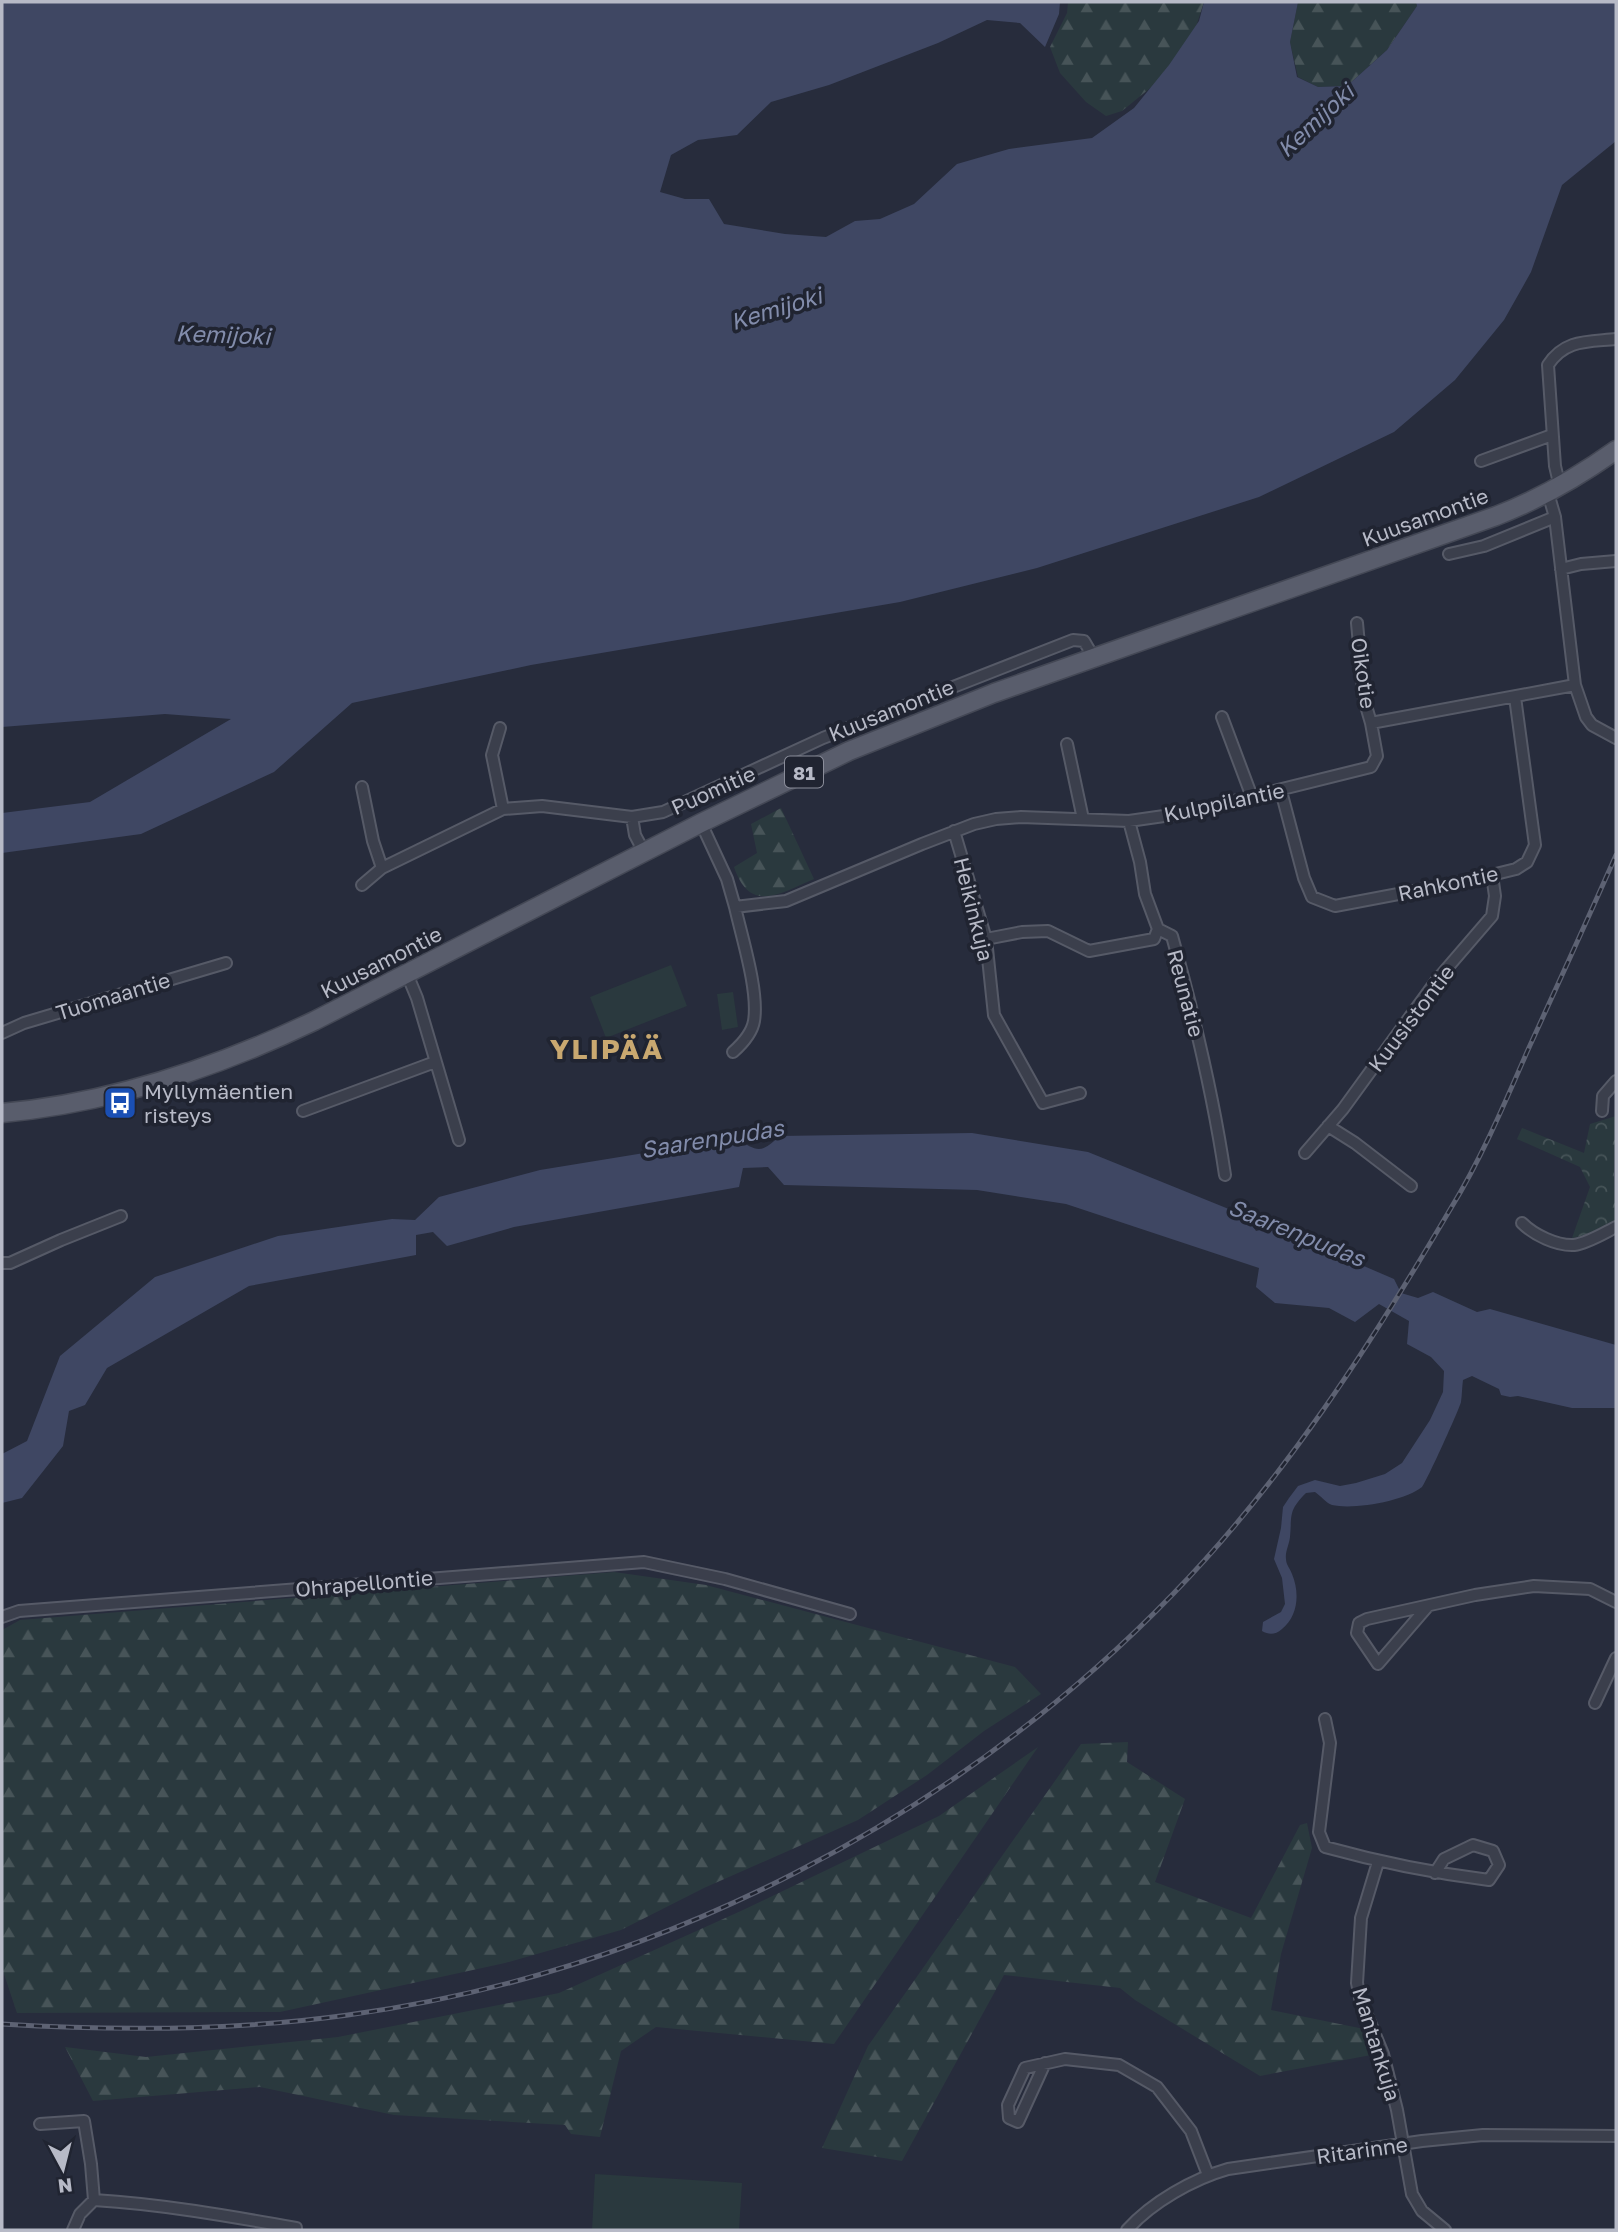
<svg xmlns="http://www.w3.org/2000/svg" width="1618" height="2232" font-family="'Golos Text',sans-serif">
  <style>
    .forest { fill: url(#forest-firs) }
    .park { fill: url(#park-crowns) }
    .pitch { fill: #2a393e }
    .water { fill: #3f4763 }
    .lines { fill: none; stroke-linecap: round; stroke-linejoin: round }
    .minor-casing { stroke: #565a67; stroke-width: 14 }
    .primary-casing { stroke: #444855; stroke-width: 21 }
    .minor { stroke: #3b3f4c; stroke-width: 10 }
    .primary { stroke: #595d6c; stroke-width: 18 }
    .rail-casing { stroke: #5d6273; stroke-width: 5 }
    .rail { stroke: #202431; stroke-width: 2.5; stroke-dasharray: 8; stroke-linecap: butt }
    .labels { text-anchor: middle; dominant-baseline: central; stroke-width: 7; stroke-linejoin: round; paint-order: stroke }
    .shield { fill: #202431; stroke: #8a8d9a; stroke-width: 2 }
    .shield-label { font-size: 19px; font-weight: bold; fill: #b7bac7 }
    .street-label { font-size: 21px; fill: #b7bac7; stroke: #202431 }
    .poi-label { font-size: 21px; fill: #b7bac7; stroke: #202431; text-anchor: start }
    .water-label { font-size: 23px; font-style: italic; fill: #828cab; stroke: #202431 }
    .district-label { font-size: 28px; font-weight: bold; letter-spacing: 2px; fill: #c9a870; stroke: #202431 }
  </style>
  <defs>
    <pattern id="forest-firs" width="22" height="20" patternUnits="userSpaceOnUse" patternTransform="scale(1.75)"><rect width="22" height="20" fill="#2a393e"/><path d="M5 1l3.5 6h-7zM16 11l3.5 6h-7z" fill="#475458"/></pattern>
    <pattern id="park-crowns" width="20" height="18" patternUnits="userSpaceOnUse" patternTransform="scale(1.75)"><rect width="20" height="18" fill="#2a393e"/><path d="M2 6a3 3 0 1 1 6 0M12 15a3 3 0 1 1 6 0" fill="none" stroke="#475458"/></pattern>
  </defs>
  <rect width="100%" height="100%" fill="#272c3c"/>
  <path class="forest" d="M1068,2H1204L1188,51L1176,67L1122,111L1106,116L1086,102L1060,73L1050,47L1067,13Z
    M1298,2H1416L1417,6L1387,50L1347,86L1318,87L1298,77L1290,42Z
    M781,808L814,879C779,894 750,914 734,867L757,853L751,824Z
    M614,1572L706,1585L1015,1667L1041,1694L984,1731L927,1775L858,1820L704,1888L621,1930L505,1963L280,2012L17,2013L2,1968V1630L20,1620Z
    M1128,1742L1127,1762L1185,1799L1155,1882L1251,1918L1300,1825L1307,1823L1312,1848L1281,1954L1271,2010L1364,2029L1371,2055L1260,2076L1135,2000L1120,1988L1004,1975L902,2161L822,2148L868,2046L1081,1744Z
    M1038,1747L834,2044L656,2027L621,2051L600,2137L571,2134L565,2125L394,2115L260,2087L93,2101L65,2047L146,2057L338,2037L559,1993L743,1910L939,1816Z"/>
  <path class="park" d="M1616,1116L1614,1172L1616,1221L1582,1236L1572,1238L1590,1187L1580,1167L1517,1139L1522,1128L1584,1153L1590,1124Z"/>
  <path class="pitch" d="M671,965L687,1006L606,1038L590,997Z
    M733,992L738,1027L722,1030L717,994Z
    M595,2174L742,2183L739,2230H592Z"/>
  <path class="water" d="M2,2H1060L1059,14L1045,47L1020,23L987,20L938,43L829,85L771,102L737,135L698,140L671,155L660,192L685,199H709L724,224L785,234L826,237L855,221L880,219L914,204L957,164L1009,149L1092,138L1134,108L1169,65L1199,21L1204,2H1298L1290,42L1297,77L1318,87L1347,86L1387,50L1417,6L1416,2H1616V141L1562,185L1531,272L1504,320L1455,380L1394,432L1259,497L1037,568L900,602L531,665L352,703L274,772L141,834L2,853V813L90,802L231,719L165,714L2,727Z
    M972,1133L1088,1152L1246,1216L1256,1231L1273,1227L1394,1279L1401,1293L1418,1298L1433,1292L1477,1312L1490,1309L1616,1345V1408H1572L1518,1396L1510,1397L1501,1395L1499,1389L1472,1376L1463,1380C1462,1387 1462,1395 1461,1402C1459,1410 1426,1483 1422,1487C1405,1501 1354,1510 1332,1505C1326,1503 1321,1496 1315,1492L1306,1493C1288,1511 1292,1515 1290,1537C1289,1545 1285,1552 1286,1559C1286,1565 1290,1568 1292,1574C1300,1593 1298,1616 1282,1629C1275,1635 1269,1635 1262,1631L1263,1622L1281,1612L1285,1604L1282,1578L1274,1559L1281,1528L1283,1507L1289,1498L1298,1486L1315,1480L1340,1486L1356,1483L1385,1474L1402,1463L1430,1420L1443,1392L1444,1371L1431,1357L1407,1344L1409,1321L1379,1304L1355,1322L1329,1308L1275,1303L1256,1287L1259,1268L1066,1204L977,1190L784,1185L768,1167L743,1168L739,1187L514,1227L447,1246L433,1232L416,1235V1255L249,1286L107,1368L85,1405L69,1411L63,1446L22,1498L2,1503V1454L27,1441L60,1356L155,1277L278,1236L392,1219L415,1220L439,1197L540,1170L736,1138C758,1152 760,1154 780,1136Z"/>
  <g class="lines">
    <defs>
      <path id="minor" d="M1481,461L1552,435
        M1560,487L1555,466L1548,365C1565,339 1588,342 1616,339
        M1548,493L1555,517L1575,685L1586,717L1592,725L1616,738
        M1449,554L1484,546L1555,517
        M1561,569L1581,564L1616,561
        M1357,623L1364,699L1371,723
        M1222,717L1252,797
        M500,728L492,755L503,809
        M1067,744L1083,819
        M362,787L373,841L382,868
        M1281,791L1304,878L1312,897L1335,906L1467,881L1516,869L1527,862L1535,845L1515,697
        M632,817L635,835L644,852
        M1129,821L1140,862L1145,894L1158,929L1172,936C1194,1015 1213,1094 1225,1175
        M701,823L727,879L735,907L786,901L922,844L974,824L996,819L1021,817L1129,821L1185,813L1371,767L1377,756L1371,723L1575,685
        M954,831L986,939L994,1015L1043,1103L1080,1093
        M362,885L382,868L503,809L542,806L632,817L663,812L823,738L1073,640L1084,641L1094,658
        M986,939L1022,932L1048,931L1089,951L1154,939L1158,929
        M407,974L417,998L459,1140
        M2,1033L24,1023L226,963
        M733,1052C742,1044 752,1033 754,1021C759,991 742,938 735,907
        M303,1111L435,1062
        M1602,1111L1603,1096L1616,1081
        M1328,1126L1355,1143L1411,1186
        M1305,1153L1343,1109L1436,981L1492,916L1495,896L1492,875
        M1522,1223C1534,1235 1557,1246 1574,1245C1588,1243 1604,1233 1616,1227
        M2,1263H10L61,1240L121,1216
        M1428,1606L1378,1664L1357,1633L1359,1623L1367,1619L1475,1595L1534,1586L1590,1589L1616,1602
        M2,1617L19,1611L644,1562L725,1579L850,1614
        M1595,1703L1616,1658
        M1325,1719L1330,1743L1319,1832L1325,1847C1379,1862 1433,1873 1489,1880L1499,1865L1493,1851L1473,1845L1444,1859L1435,1873
        M1378,1862L1361,1918L1357,1983L1360,1998L1383,2054L1397,2110L1412,2194L1422,2211L1445,2230
        M1045,2063L1018,2122L1009,2118L1008,2105L1025,2068L1065,2059L1119,2065L1157,2087L1191,2131L1208,2175
        M40,2124L84,2121L91,2164L94,2200
        M73,2230L80,2214L94,2200C161,2204 229,2216 296,2228V2230
        M1127,2230C1152,2202 1193,2179 1228,2169L1422,2141L1483,2135L1616,2136"/>
      <path id="primary" d="M2,1113C111,1103 216,1068 314,1021L701,823L849,751L994,693L1496,516C1540,499 1578,477 1616,450"/>
    </defs>
    <use href="#minor" class="minor-casing"/>
    <use href="#primary" class="primary-casing"/>
    <use href="#minor" class="minor"/>
    <use href="#primary" class="primary"/>
    <defs>
      <path id="rail" d="M2,2024C117,2031 233,2031 348,2015C658,1973 956,1818 1173,1594C1284,1480 1371,1344 1451,1208C1481,1159 1504,1105 1527,1052C1557,986 1587,921 1616,855"/>
    </defs>
    <use href="#rail" class="rail-casing"/>
    <use href="#rail" class="rail"/>
  </g>
  <defs>
    <symbol id="bus-square" viewBox="-11 -11 22 22"><rect x="-9" y="-9" width="18" height="18" rx="4" fill="#1a4fb4" stroke="#202431"/><path d="M-5-6H5V4H4V6H2V4H-2V6H-4V4H-5ZM-3.5-4V0h7V-4ZM-3.5 1.2v1.5H-2V1.2ZM2 1.2v1.5H3.5V1.2Z" fill="#fff"/></symbol>
  </defs>
  <g fill-rule="evenodd">
    <use href="#bus-square" x="101" y="1084" width="38" height="38"/>
  </g>
  <g class="labels">
    <rect class="shield" x="785" y="756.5" width="38" height="31" rx="5"/>
    <g class="shield-label">
      <text x="804" y="772">81</text>
    </g>
    <g class="street-label">
      <text transform="translate(1425 517) rotate(-20)">Kuusamontie</text>
      <text transform="translate(1364 673) rotate(82)">Oikotie</text>
      <text transform="translate(891 710) rotate(-22)">Kuusamontie</text>
      <text transform="translate(713 790) rotate(-24)">Puomitie</text>
      <text transform="translate(1224 802) rotate(-12)">Kulppilantie</text>
      <text transform="translate(1448 883) rotate(-12)">Rahkontie</text>
      <text transform="translate(974 909) rotate(76)">Heikinkuja</text>
      <text transform="translate(381 962) rotate(-27)">Kuusamontie</text>
      <text transform="translate(1186 993) rotate(75)">Reunatie</text>
      <text transform="translate(113 996) rotate(-17)">Tuomaantie</text>
      <text transform="translate(1411 1018) rotate(-53)">Kuusistontie</text>
      <text transform="translate(364 1583) rotate(-5)">Ohrapellontie</text>
      <text transform="translate(1377 2044) rotate(73)">Mantankuja</text>
      <text transform="translate(1362 2150) rotate(-8)">Ritarinne</text>
    </g>
    <g class="poi-label">
      <text x="144" y="1091">Myllymäentien<tspan x="144" dy="24">risteys</tspan></text>
    </g>
    <g class="water-label">
      <text transform="translate(1315 120) rotate(-43)">Kemijoki</text>
      <text transform="translate(776 308) rotate(-17)">Kemijoki</text>
      <text transform="translate(223 334) rotate(2)">Kemijoki</text>
      <text transform="translate(712 1138) rotate(-9)">Saarenpudas</text>
      <text transform="translate(1297 1232) rotate(22)">Saarenpudas</text>
    </g>
    <g class="district-label">
      <text x="607" y="1048">YLIPÄÄ</text>
    </g>
  </g>
  <rect width="1618" height="2232" fill="none" stroke="#b7bac7" stroke-width="7"/>
  <g transform="translate(63 2169) rotate(173)" stroke="#202431" stroke-width="5" paint-order="stroke">
  <path d="M0-5L12 26L0 18L-12 26Z" fill="#b7bac7"/>
  <text y="-10" font-size="19" font-weight="bold" text-anchor="middle" fill="#b7bac7">N</text>
  </g>
</svg>
